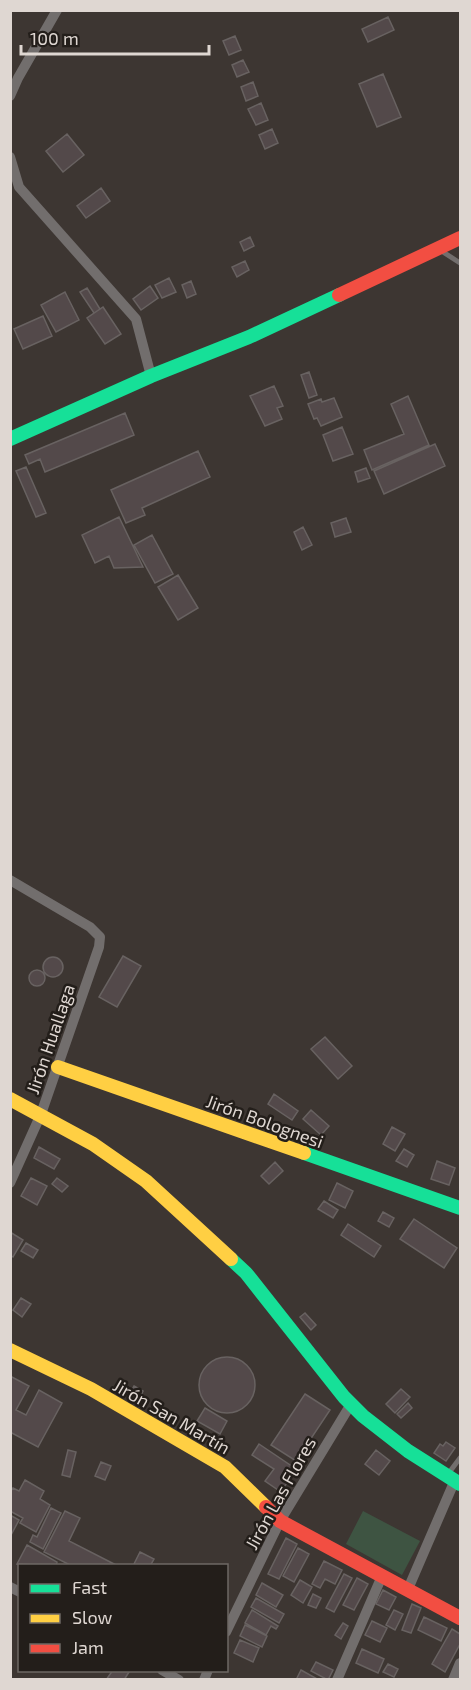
<svg xmlns="http://www.w3.org/2000/svg" width="471" height="1690" font-family="'Exo 2',sans-serif">
  <style>
    .green { fill: #3e5442 }
    .building { fill: #53494a; stroke: #686261; stroke-width: 1.5 }
    .lines { fill: none; stroke-linecap: round; stroke-linejoin: round }
    .lane { stroke: #726e6d; stroke-width: 5 }
    .street { stroke: #726e6d; stroke-width: 10 }
    .fast { stroke: #16e098; stroke-width: 14 }
    .slow { stroke: #ffcf43; stroke-width: 14 }
    .jam { stroke: #f24e42; stroke-width: 14 }
    .labels { text-anchor: middle; dominant-baseline: central; stroke-width: 5; stroke-linejoin: round; paint-order: stroke }
    .street-label { font-size: 18px; fill: #dfd7d2; stroke: #231e1a }
  </style>
  <rect width="100%" height="100%" fill="#3d3632"/>
  <path class="green" d="M363,1511L420,1541L402,1575L346,1544Z"/>
  <path class="building" d="M388,17L394,30L368,42L362,29Z
    M235,36L241,50L229,55L223,41Z
    M243,60L249,72L237,77L232,65Z
    M383,74L401,117L377,127L359,84Z
    M253,82L258,96L246,101L241,87Z
    M261,103L268,120L256,125L248,109Z
    M272,129L278,143L265,149L259,135Z
    M67,134L84,155L63,172L46,151Z
    M101,188L110,201L86,218L77,206Z
    M250,237L254,246L244,251L240,242Z
    M245,261L249,270L237,277L232,267Z
    M169,278L176,292L162,298L155,285Z
    M191,281L196,294L187,298L182,285Z
    M150,286L158,298L141,310L133,299Z
    M87,288L100,309L94,313L80,292Z
    M65,292L79,320L56,332L41,305Z
    M103,307L121,334L105,344L87,318Z
    M43,316L52,336L23,349L14,329Z
    M309,372L317,395L309,398L301,375Z
    M274,386L283,406L277,408L282,419L265,426L250,396Z
    M408,396L429,445L372,470L364,450L404,434L391,404Z
    M334,398L342,417L321,426L317,418L314,419L308,404L321,399L322,402Z
    M125,413L134,435L45,472L40,459L29,464L25,455Z
    M342,427L353,454L333,461L323,435Z
    M435,444L445,466L384,494L374,471Z
    M198,451L210,477L142,508L145,515L126,523L111,490Z
    M26,467L46,513L36,517L16,471Z
    M366,468L370,478L358,482L355,472Z
    M119,517L143,567L114,568L109,556L95,563L82,535Z
    M346,518L351,532L335,537L331,523Z
    M303,527L312,545L302,550L294,532Z
    M152,535L173,574L155,583L134,545Z
    M178,575L198,608L178,620L158,587Z
    M123,956L141,966L117,1007L99,997Z
    M43 967a10 10 0 1 1 20 0a10 10 0 1 1-20 0Z
    M29 978a8 8 0 1 1 16 0a8 8 0 1 1-16 0Z
    M325,1037L352,1066L338,1079L311,1049Z
    M274,1094L298,1111L292,1120L268,1104Z
    M311,1110L329,1126L321,1135L303,1119Z
    M392,1127L405,1134L395,1151L383,1144Z
    M39,1147L60,1159L54,1169L34,1158Z
    M404,1149L414,1155L407,1167L396,1161Z
    M437,1161L455,1168L449,1185L431,1179Z
    M275,1162L283,1171L269,1184L261,1176Z
    M31,1178L47,1186L37,1205L21,1196Z
    M57,1178L68,1186L62,1192L52,1184Z
    M337,1183L353,1191L345,1208L329,1200Z
    M324,1201L338,1210L333,1218L318,1209Z
    M383,1212L394,1218L389,1227L378,1221Z
    M414,1219L457,1248L444,1268L400,1239Z
    M348,1224L381,1246L374,1257L341,1235Z
    M10,1232L23,1240L13,1257L10,1255Z
    M26,1243L38,1250L33,1258L21,1251Z
    M21,1298L31,1304L22,1317L13,1310Z
    M305,1313L316,1325L311,1330L300,1317Z
    M199 1385a28 28 0 1 1 56 0a28 28 0 1 1-56 0Z
    M10,1376L29,1386L16,1410L26,1415L39,1390L62,1403L38,1447L10,1432Z
    M134,1386L143,1391L139,1400L129,1395Z
    M401,1389L410,1397L395,1413L386,1404Z
    M305,1394L330,1410L296,1461L271,1445Z
    M408,1403L412,1408L401,1418L397,1414Z
    M205,1408L227,1421L220,1434L197,1421Z
    M446,1442L455,1448L446,1461L434,1453L440,1444L443,1446Z
    M259,1444L296,1469L281,1492L265,1481L274,1469L252,1455Z
    M68,1450L76,1452L70,1477L62,1475Z
    M376,1450L390,1461L379,1475L365,1464Z
    M101,1462L111,1466L105,1480L95,1476Z
    M25,1480L44,1491L40,1499L50,1505L36,1532L20,1523L23,1518L10,1511V1492L13,1488L19,1491Z
    M51,1508L61,1513L43,1549L30,1542L33,1535L37,1537Z
    M65,1511L80,1518L69,1541L118,1566H72L44,1552Z
    M10,1515L19,1520L10,1537Z
    M286,1538L297,1544L279,1579L268,1574Z
    M27,1545L57,1562L56,1566L17,1564Z
    M298,1548L309,1554L294,1582L283,1576Z
    M140,1552L154,1559L150,1566H133Z
    M324,1561L342,1570L335,1584L325,1579L320,1588L312,1584Z
    M344,1574L352,1578L334,1612L326,1608Z
    M357,1578L368,1584L354,1610L343,1605Z
    M300,1580L312,1587L303,1603L291,1595Z
    M262,1583L283,1595L276,1607L256,1595Z
    M383,1590L396,1597L389,1610L376,1604Z
    M313,1594L321,1598L316,1608L308,1605Z
    M256,1598L284,1614L279,1623L251,1607Z
    M412,1604L421,1608L411,1633L402,1630Z
    M252,1610L278,1626L276,1629L271,1626L266,1635L245,1623Z
    M394,1610L403,1614L395,1630L386,1625Z
    M424,1617L447,1628L441,1641L418,1630Z
    M372,1621L387,1628L380,1642L365,1635Z
    M343,1623L348,1626L341,1639L335,1635Z
    M245,1625L267,1636L262,1647L240,1636Z
    M452,1629L460,1634V1644L445,1672L432,1664Z
    M240,1640L259,1648L253,1662L234,1653Z
    M362,1649L384,1659L378,1673L356,1663Z
    M316,1662L333,1670L328,1680L311,1671Z
    M388,1664L398,1669L394,1677L383,1672Z
    M113,1670H125L129,1672L124,1680H106Z
    M301,1670L319,1680H296Z"/>
  <g class="lines">
    <path class="lane" d="M440,250L460,263
      M448,1474L460,1458"/>
    <path class="street" d="M10,96L18,78L57,10
      M10,157L19,187L136,319L151,376
      M10,880L90,927L100,937L99,947L41,1114L10,1183
      M10,1587L20,1592
      M408,1589L455,1480
      M226,1632L280,1521L351,1404
      M162,1670L179,1680
      M204,1680L208,1670
      M337,1680L382,1576
      M453,1680L460,1663"/>
    <path class="fast" d="M10,439L151,376L249,337L339,295
      M304,1153L460,1208
      M231,1259L246,1273L344,1397L363,1416L408,1451L460,1484"/>
    <path class="slow" d="M58,1067L304,1153
      M10,1099L93,1144L146,1181L231,1259
      M10,1350L91,1389L225,1467L266,1507"/>
    <path class="jam" d="M339,295L460,238
      M266,1507L280,1521L460,1618"/>
  </g>
  <g class="labels">
    <g class="street-label">
      <text transform="translate(50 1039) rotate(-71)">Jirón Huallaga</text>
      <text transform="translate(265 1121) rotate(20)">Jirón Bolognesi</text>
      <text transform="translate(172 1416) rotate(30)">Jirón San Martín</text>
      <text transform="translate(280 1493) rotate(-61)">Jirón Las Flores</text>
    </g>
  </g>
  <rect width="471" height="1690" fill="none" stroke="#dfd7d2" stroke-width="24"/>
  <rect x="18" y="1564" width="210" height="108" fill="#231e1a" stroke="#6e6864" stroke-width="1.5"/>
  <rect x="30" y="1584" width="30" height="9" fill="#16e098" stroke="#6e6864" stroke-width="1.5"/>
  <text x="72" y="1594" font-size="18" fill="#dfd7d2">Fast</text>
  <rect x="30" y="1614" width="30" height="9" fill="#ffcf43" stroke="#6e6864" stroke-width="1.5"/>
  <text x="72" y="1624" font-size="18" fill="#dfd7d2">Slow</text>
  <rect x="30" y="1644" width="30" height="9" fill="#f24e42" stroke="#6e6864" stroke-width="1.5"/>
  <text x="72" y="1654" font-size="18" fill="#dfd7d2">Jam</text>
  <path d="M21 45v9h188v-9" fill="none" stroke="#dfd7d2" stroke-width="3"/>
  <text x="30" y="45" font-size="18" fill="#dfd7d2" stroke="#231e1a" stroke-width="4.5" paint-order="stroke">100 m</text>
</svg>
